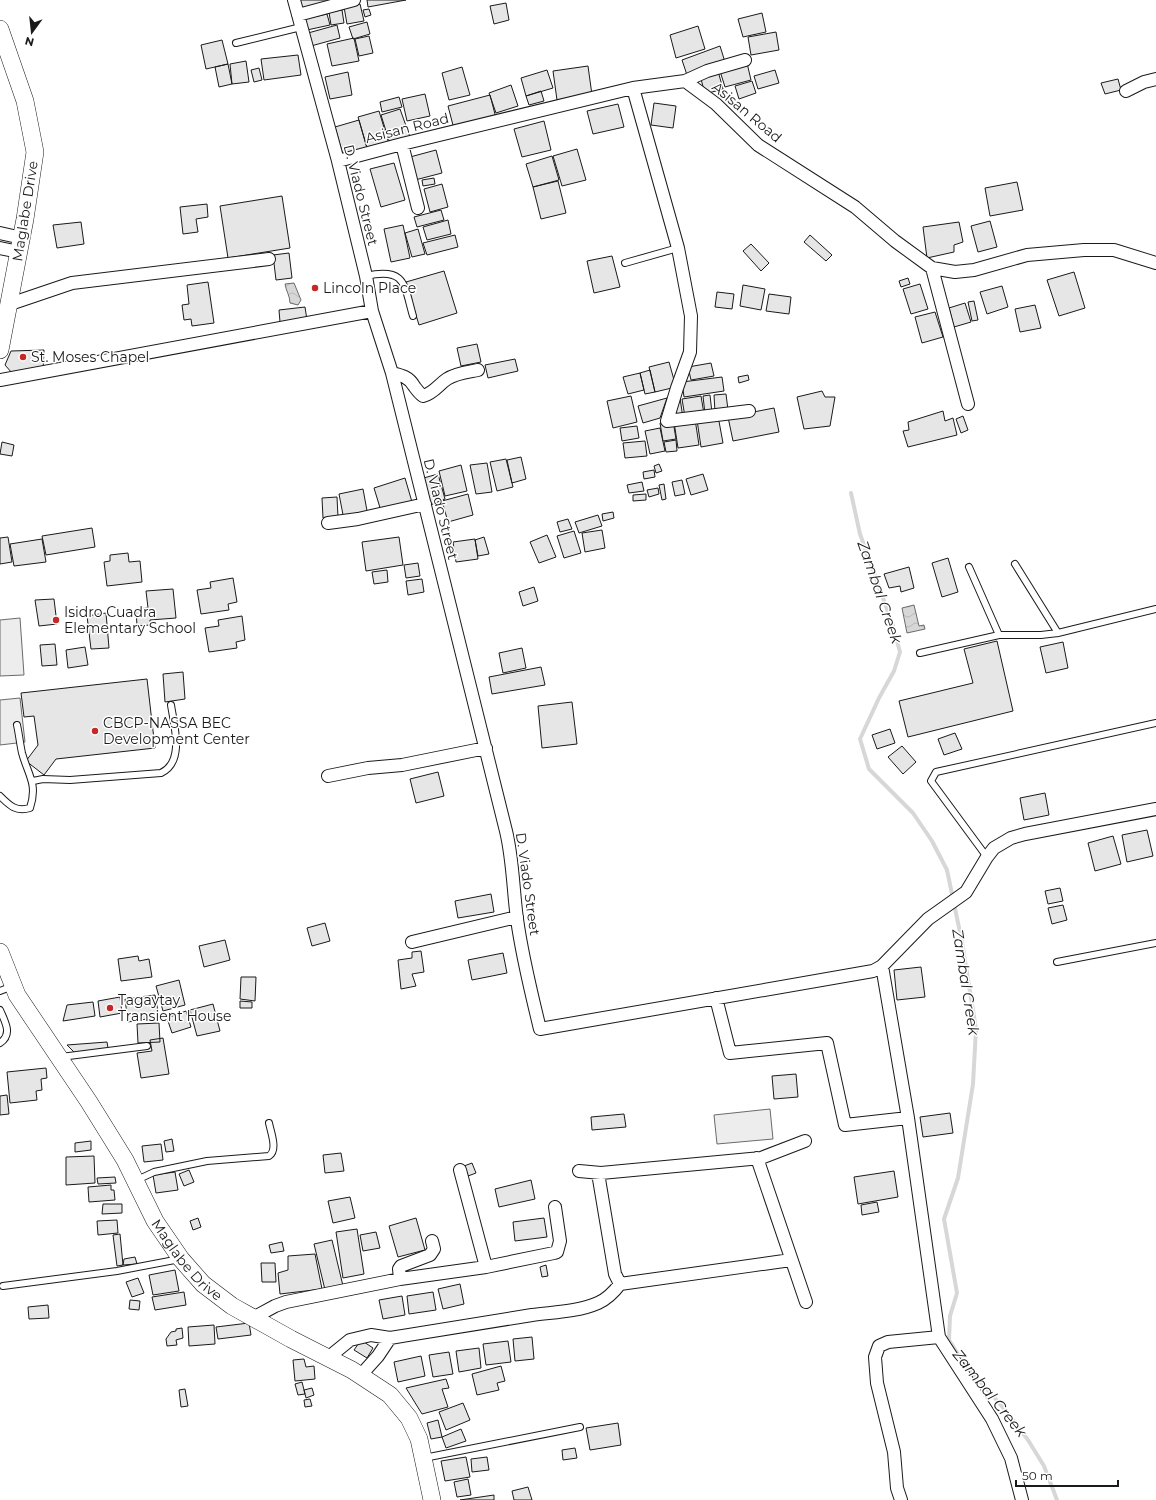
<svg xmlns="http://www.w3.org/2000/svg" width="1156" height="1500" font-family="Montserrat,sans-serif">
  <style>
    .built { fill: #ededed; stroke: #6a6a6a }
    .water { fill: url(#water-waves); stroke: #6a6a6a }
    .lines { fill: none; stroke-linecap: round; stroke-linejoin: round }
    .stream { stroke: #d7d7d7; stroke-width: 4 }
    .building { fill: #e6e6e6; stroke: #1a1a1a }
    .lane-casing { stroke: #1a1a1a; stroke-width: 8 }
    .street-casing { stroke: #1a1a1a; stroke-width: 14 }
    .secondary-casing { stroke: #1a1a1a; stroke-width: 18 }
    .lane { stroke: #fff; stroke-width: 6 }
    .street { stroke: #fff; stroke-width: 12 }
    .secondary { stroke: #fff; stroke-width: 17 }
    .poi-dot { fill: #c62828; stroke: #fff; stroke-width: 1.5 }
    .labels { text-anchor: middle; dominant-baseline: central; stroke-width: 3; stroke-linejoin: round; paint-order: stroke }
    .street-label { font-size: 14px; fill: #1a1a1a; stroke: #fff }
    .poi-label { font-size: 14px; fill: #1a1a1a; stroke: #fff; text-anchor: start }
    .water-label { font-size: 15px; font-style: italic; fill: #1a1a1a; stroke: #fff }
  </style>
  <defs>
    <pattern id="water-waves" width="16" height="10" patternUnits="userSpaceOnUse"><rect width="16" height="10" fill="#d7d7d7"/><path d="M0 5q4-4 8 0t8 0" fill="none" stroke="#b8b8b8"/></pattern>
  </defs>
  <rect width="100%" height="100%" fill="#fff"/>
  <path class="built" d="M20,618L24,675L0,676V620Z
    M20,698L25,742L0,745V700Z
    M770,1109L773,1139L717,1144L714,1115Z"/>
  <path class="water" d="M294,283L301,300L298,305L290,303C290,296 286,291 285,284Z
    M914,605L919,626L924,625L925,629L907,633L902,608Z"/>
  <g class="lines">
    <path class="stream" d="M851,493L860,534L892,623L900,652L894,671L879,698L860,739L869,769L913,813L932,841L947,870L962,942L976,1029L973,1084L958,1178L944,1219L957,1293L950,1316L949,1340L963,1362L1007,1412L1028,1440L1044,1466L1057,1500"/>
  </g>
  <path class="building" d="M297,0H328L329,5L300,12Z
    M367,0H406L368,7Z
    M506,3L509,20L494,24L490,6Z
    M360,4L364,21L347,24L344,7Z
    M369,9L371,15L365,17L363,10Z
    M342,10L344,23L331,25L329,12Z
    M762,13L766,32L743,37L738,19Z
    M327,14L330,25L307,30L304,19Z
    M367,22L370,34L353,39L349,27Z
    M337,25L340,38L311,46L308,33Z
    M698,26L705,49L676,58L670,35Z
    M776,32L779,50L751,55L748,37Z
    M369,36L373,53L359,56L355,39Z
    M354,38L359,61L332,66L327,44Z
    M222,40L228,64L206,69L201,45Z
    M720,46L725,62L687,75L682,60Z
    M298,55L301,75L264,80L261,59Z
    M246,61L249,82L232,84L230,64Z
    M747,63L751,80L725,87L720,71Z
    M228,64L232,84L219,87L215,67Z
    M588,66L592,95L557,100L553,71Z
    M462,67L470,95L449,100L442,73Z
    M259,68L262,80L254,82L251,70Z
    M547,70L553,88L526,96L521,78Z
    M775,70L779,83L758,89L754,76Z
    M718,71L723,89L705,94L701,79Z
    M348,72L352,95L330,99L325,77Z
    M1118,79L1121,90L1105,94L1101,83Z
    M752,81L756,93L739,99L735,86Z
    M511,85L518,106L496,113L489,93Z
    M541,91L544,101L529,105L526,96Z
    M425,94L430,116L407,121L402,99Z
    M490,95L496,118L454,129L448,106Z
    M399,97L402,107L382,112L380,102Z
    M654,103L676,106L673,128L651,125Z
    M618,104L624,127L593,134L587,111Z
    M400,109L410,137L390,144L381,115Z
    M379,111L389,144L367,148L358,117Z
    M359,120L367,148L343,155L335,127Z
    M544,121L551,150L522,157L514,129Z
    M577,149L586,180L562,186L553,156Z
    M436,150L442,173L415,180L410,157Z
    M552,156L559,180L533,187L526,164Z
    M394,163L405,200L381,207L370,169Z
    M434,178L435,184L423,186L422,180Z
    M558,181L566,213L541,219L533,187Z
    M1017,182L1023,210L990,216L985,188Z
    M442,184L448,207L430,212L424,189Z
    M282,196L290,248L228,258L220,206Z
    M207,204L208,217L196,219L198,232L183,234L180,207Z
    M441,210L444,220L417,227L414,217Z
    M448,220L451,234L427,240L423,227Z
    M990,221L997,247L978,252L971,226Z
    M81,222L84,244L57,248L53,225Z
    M959,222L963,242L954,245V252L927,258L923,227Z
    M403,225L410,258L391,262L384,229Z
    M418,229L425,254L412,257L405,233Z
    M455,235L458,247L427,255L423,243Z
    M810,235L832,255L826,261L804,242Z
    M751,244L769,263L761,271L743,251Z
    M289,253L292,278L276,280L273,255Z
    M612,256L620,287L594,293L587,261Z
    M444,271L457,313L419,325L406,282Z
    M1074,272L1085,308L1059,316L1047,280Z
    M908,278L910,284L901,287L899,281Z
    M208,282L214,323L192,326L191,319L184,320L182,305L189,304L187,285Z
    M920,284L928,309L911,314L903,289Z
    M743,285L765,289L761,310L740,306Z
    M1002,286L1008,307L987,314L980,292Z
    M717,292L734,294L732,309L715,307Z
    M769,294L791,297L789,314L766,311Z
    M974,301L978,320L972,321L968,302Z
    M965,303L971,322L954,327L949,308Z
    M1035,305L1041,328L1020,332L1015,309Z
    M305,307L307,320L280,322L279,310Z
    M935,312L943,337L922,343L915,317Z
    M477,344L481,362L461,366L457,348Z
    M44,350L43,371L12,373L5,365L11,351Z
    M515,359L518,371L488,378L485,365Z
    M669,362L676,387L655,392L649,367Z
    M711,363L714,376L691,380L688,367Z
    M650,370L655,392L645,394L640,373Z
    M640,373L644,390L628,394L623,377Z
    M748,375L749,380L739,383L738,377Z
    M722,377L724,391L684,397L682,382Z
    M822,391L825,397H835L830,426L804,429L797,397Z
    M726,394L728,410L715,412L714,395Z
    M710,395L712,413L705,414L703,396Z
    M631,396L637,422L613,428L607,401Z
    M701,396L704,414L685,417L682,399Z
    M667,398L660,418L643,423L638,406Z
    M680,398L683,418L671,420Z
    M774,408L779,432L733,441L728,417Z
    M943,411L945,421L953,418L957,435L908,447L903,431L909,430L908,422Z
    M718,416L723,443L701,447L697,420Z
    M963,416L968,430L961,433L956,419Z
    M695,419L699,445L678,448L674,422Z
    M673,421L676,439L663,441L660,423Z
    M637,426L639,438L622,441L620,428Z
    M660,428L665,451L650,454L645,431Z
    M676,440L677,451L666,452L664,442Z
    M645,441L647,456L625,458L623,443Z
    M2,442L14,445L12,456L0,454Z
    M521,457L526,479L512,483L507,460Z
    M506,459L513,487L497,491L490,462Z
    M487,463L492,492L476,494L470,465Z
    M659,464L662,471L656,473L654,466Z
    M461,465L467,491L445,496L439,471Z
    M654,470L655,477L644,479L643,472Z
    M438,474L445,499L428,506L420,479Z
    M703,474L708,490L691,495L686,479Z
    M405,478L412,502L381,511L374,488Z
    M682,480L685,494L675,496L672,482Z
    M642,482L644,491L629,493L627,485Z
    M664,484L666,499L662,500L659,485Z
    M658,488L659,494L649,497L647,490Z
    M363,489L368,516L344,520L339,494Z
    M468,494L473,515L448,522L442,501Z
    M646,494V500L633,501V495Z
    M337,497L338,517L323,518L322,498Z
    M613,512L614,518L603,521L602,514Z
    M598,515L602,526L579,533L575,522Z
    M568,519L572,529L560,532L557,522Z
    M92,528L95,547L46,555L42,536Z
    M602,530L605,548L585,552L582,533Z
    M574,531L581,553L564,558L557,536Z
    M547,535L556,557L539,563L530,542Z
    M8,537L12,562L0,564V538Z
    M399,537L403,565L366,571L362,542Z
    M484,537L489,554L478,556L475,540Z
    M42,539L46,562L14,566L10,544Z
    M475,539L478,559L456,562L453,542Z
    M128,553L129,562L140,561L142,582L107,586L104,562L110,561V555Z
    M948,558L958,592L942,597L932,563Z
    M418,563L420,576L406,578L404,565Z
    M909,567L914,588L901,592L900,586L889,588L884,574Z
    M387,570L388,582L374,584L372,572Z
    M233,578L237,602L228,604L229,610L201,614L197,590L211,588L210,582Z
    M422,579L424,592L408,595L406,581Z
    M534,587L538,601L523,606L519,592Z
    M173,589L176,618L150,620V625L137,626L136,609L148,608L146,591Z
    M54,599L57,624L39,626L35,600Z
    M106,613L109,648L91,649L87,616Z
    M242,616L245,640L236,642L237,648L209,652L205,628L219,626L218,620Z
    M997,641L1013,711L908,737L899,701L973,683L964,649Z
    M1063,642L1068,668L1046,673L1040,647Z
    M55,644L57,665L42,666L40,645Z
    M85,647L88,665L68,668L66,650Z
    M522,648L526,668L503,673L499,653Z
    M541,667L545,685L492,694L489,677Z
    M183,672L185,699L165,702L163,674Z
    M147,679L155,748L56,759L44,775L26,761L38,745L34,716L24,717L21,693Z
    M572,702L577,744L542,748L538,706Z
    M890,729L895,743L877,749L872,735Z
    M955,733L962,749L944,755L938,739Z
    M902,746L916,762L903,774L888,757Z
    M438,772L444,796L416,803L410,779Z
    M1045,793L1049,815L1024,820L1020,798Z
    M1147,830L1153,856L1127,862L1122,835Z
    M1113,836L1121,864L1095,871L1088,843Z
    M1060,888L1063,901L1048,904L1045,891Z
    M491,894L494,912L458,918L455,901Z
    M1063,905L1067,920L1052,924L1048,908Z
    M325,923L330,941L312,946L307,928Z
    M225,940L230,960L204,967L199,946Z
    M421,951L424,972L412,974L416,986L401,989L398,960L412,958V952Z
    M503,953L507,973L472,980L468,960Z
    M138,956L139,961L149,959L152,977L121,981L118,959Z
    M921,967L925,997L897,1000L894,970Z
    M241,977H256L255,1001L240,999Z
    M179,980L185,1005L163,1011L156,986Z
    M155,995L159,1017L128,1022L125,999Z
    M120,997L122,1013L100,1017L98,1001Z
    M240,1001L252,1002V1008H240Z
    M93,1002L95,1016L63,1021L67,1005Z
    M213,1004L220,1031L197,1036L190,1010Z
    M186,1011L191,1027L172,1033L167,1018Z
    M159,1023L160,1042L138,1043L137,1024Z
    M163,1038L169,1074L141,1078L137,1053L152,1051L150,1040Z
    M107,1042L109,1054L78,1056L67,1045Z
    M46,1068L47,1078L41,1079L42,1090L36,1091L37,1100L10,1103L7,1072Z
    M796,1074L798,1097L774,1099L772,1076Z
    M7,1095L9,1114L0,1115V1096Z
    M950,1113L953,1133L923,1137L920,1117Z
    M624,1114L626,1127L592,1130L591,1117Z
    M172,1139L174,1151L166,1152L164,1141Z
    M91,1141V1150L75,1152V1143Z
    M161,1144L163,1160L144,1162L142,1146Z
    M341,1153L344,1171L325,1173L323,1155Z
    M94,1156L95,1183L66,1185V1157Z
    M472,1163L476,1173L468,1176L464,1166Z
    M189,1170L194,1182L184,1186L179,1174Z
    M894,1171L898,1197L858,1204L854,1177Z
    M175,1172L178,1190L156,1193L153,1175Z
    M115,1177L116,1183L98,1184L97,1178Z
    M531,1180L535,1199L499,1207L495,1189Z
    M111,1185V1190H114L115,1200L89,1202L88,1187Z
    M350,1197L355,1218L333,1223L328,1201Z
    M877,1202L879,1212L862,1215L861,1205Z
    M103,1204H122V1213L102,1214Z
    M198,1218L201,1227L193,1230L190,1221Z
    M416,1218L425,1250L398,1257L389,1226Z
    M544,1218L547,1237L515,1241L513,1222Z
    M117,1220L118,1233L98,1235L97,1221Z
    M357,1229L364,1274L343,1278L336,1232Z
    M376,1232L380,1248L363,1251L360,1235Z
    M120,1234L123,1265L117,1266L113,1235Z
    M332,1240L344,1290L326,1294L314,1244Z
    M282,1242L284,1251L271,1253L269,1245Z
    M315,1254L322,1289L280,1294L278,1273L288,1270V1256Z
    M135,1257L137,1264L123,1265L124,1259Z
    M261,1263H275L276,1282H262Z
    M546,1265L548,1276L542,1277L540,1267Z
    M175,1270L179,1291L153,1295L149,1275Z
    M138,1278L144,1293L132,1297L126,1282Z
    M460,1284L464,1304L443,1309L438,1289Z
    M184,1292L186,1305L155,1310L152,1297Z
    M433,1292L436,1310L409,1314L407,1296Z
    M402,1296L405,1315L383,1319L379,1300Z
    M130,1300L140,1301L139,1310L129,1309Z
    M48,1305L49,1318L29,1319L28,1307Z
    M249,1323L251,1335L218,1339L216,1327Z
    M214,1325L215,1344L189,1346L188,1327Z
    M182,1328L183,1338L176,1340L177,1345L167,1346L166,1339L171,1332L176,1331V1329Z
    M532,1337L534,1359L515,1361L513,1339Z
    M361,1340L373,1348L367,1358L354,1350Z
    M508,1341L511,1362L486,1365L483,1344Z
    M479,1348L481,1368L459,1372L456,1351Z
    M449,1352L453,1374L433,1377L429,1355Z
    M421,1356L425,1376L398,1382L394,1362Z
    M304,1359L306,1367L314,1366L315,1379L295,1381L293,1360Z
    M501,1366L505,1381L497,1383L499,1390L477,1395L472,1374Z
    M446,1379L449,1388L442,1389L448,1407L422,1414L406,1388Z
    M302,1382L305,1394L298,1395L295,1384Z
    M312,1388L314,1395L306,1398L304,1390Z
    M185,1389L188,1406L181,1407L179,1390Z
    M310,1399L312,1406L305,1407L304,1400Z
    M463,1403L470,1420L446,1430L439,1412Z
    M438,1420L442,1437L431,1439L427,1423Z
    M618,1423L621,1445L590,1450L586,1428Z
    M461,1429L466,1441L446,1448L442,1437Z
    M575,1448L577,1458L563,1460L562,1450Z
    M466,1457L470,1477L445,1481L441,1461Z
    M487,1457L489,1470L472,1472L471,1459Z
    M468,1479L471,1495L457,1497L454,1482Z
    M528,1487L532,1500H514L512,1491Z
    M494,1495V1500H460Z"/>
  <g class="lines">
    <defs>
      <path id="lane" d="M236,43L301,27
        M625,263L678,248
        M366,276C406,267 404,285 413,316
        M1015,564L1058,633
        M969,567L999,635
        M920,653L999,635H1041L1058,633L1156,609
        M33,781L43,779L70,780L161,773C185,762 174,725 171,705
        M0,796C10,806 16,812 30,808C38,784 28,775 22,753C20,744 19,734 17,725
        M987,857L931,781L936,772L1156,723
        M1057,962L1156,943
        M0,991L13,986
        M0,1010C5,1022 13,1034 0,1043
        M61,1057L147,1046
        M137,1180L154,1172L207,1161L269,1156C278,1150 271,1133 269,1123
        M3,1286L117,1271L180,1259
        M424,1458L580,1427"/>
      <path id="street" d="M294,0L338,161L366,276L372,311L392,373L506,831C513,860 513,889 517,919C522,956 531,992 540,1029L873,971L882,966L928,919L966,892L987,857L994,848L1011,838L1025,834L1156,809
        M298,15L354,0
        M685,81L707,71L745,60
        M633,88L678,248L691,316L690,352L677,388L667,421L749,411
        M1126,91L1144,82L1156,79
        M402,144L418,208
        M338,161L402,144L633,88L685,81L716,104L758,145L855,207L895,241L932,268L955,272L974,270L1027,255L1084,250H1114L1156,263
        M0,233L22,238
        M0,248L19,252
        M932,268L968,404
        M10,304L72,283L269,259
        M392,373C401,375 409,377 414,386C417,390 419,393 423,396C434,393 438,385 447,379C456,373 468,372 478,370
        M0,380L372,311
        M328,523L358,519L425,504
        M328,776L368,768L402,765L486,748
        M412,942L517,917
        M882,966L908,1118
        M716,998L730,1053L827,1043L845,1125L908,1118L939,1337
        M757,1158L806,1302
        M460,1170L486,1267
        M579,1171L601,1173L761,1158L805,1141
        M598,1173L615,1274L620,1284
        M400,1279L399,1269L401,1266L430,1255L434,1249L432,1241
        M253,1318L275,1306L286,1302L400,1279L486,1267L554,1253L557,1252L560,1241L555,1207
        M329,1357L350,1340L371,1335L390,1338C437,1330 484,1323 532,1315C554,1312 577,1312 598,1303C607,1299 614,1292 620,1284L791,1260
        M360,1376L378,1356L390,1338
        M901,1500L897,1488L894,1452L877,1383L875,1357L879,1346L888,1342L939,1337L992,1419L1011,1458L1022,1500"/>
      <g id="secondary">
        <path d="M0,29L25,101L35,152L25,219L0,350"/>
        <path id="s1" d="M0,952L17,995L89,1102L125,1160L155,1221L181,1259L203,1284L232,1306L291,1339L352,1370L390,1395L409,1418L419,1439L432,1500"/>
      </g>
    </defs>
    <use href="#lane" class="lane-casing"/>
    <use href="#street" class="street-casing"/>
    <use href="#secondary" class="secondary-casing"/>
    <use href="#lane" class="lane"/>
    <use href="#street" class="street"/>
    <use href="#secondary" class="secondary"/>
  </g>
  <g class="poi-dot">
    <circle cx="315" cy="288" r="4"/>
    <circle cx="23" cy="357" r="4"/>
    <circle cx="56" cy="620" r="4"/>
    <circle cx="95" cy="731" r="4"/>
    <circle cx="110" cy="1008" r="4"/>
  </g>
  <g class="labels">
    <g class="street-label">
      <text transform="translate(747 112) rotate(40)">Asisan Road</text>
      <text transform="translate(407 128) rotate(-14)">Asisan Road</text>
      <text transform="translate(361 195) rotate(76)">D. Viado Street</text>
      <text transform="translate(25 211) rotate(-81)">Maglabe Drive</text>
      <text transform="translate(441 509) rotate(76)">D. Viado Street</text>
      <text transform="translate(528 884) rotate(82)">D. Viado Street</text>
      <text stroke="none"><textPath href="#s1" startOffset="362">Maglabe Drive</textPath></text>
    </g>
    <g class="poi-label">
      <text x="323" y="288">Lincoln Place</text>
      <text x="31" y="357">St. Moses Chapel</text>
      <text x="64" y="612">Isidro Cuadra<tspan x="64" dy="16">Elementary School</tspan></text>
      <text x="103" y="723">CBCP-NASSA BEC<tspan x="103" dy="16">Development Center</tspan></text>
      <text x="118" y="1000">Tagaytay<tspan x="118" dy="16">Transient House</tspan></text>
    </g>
    <g class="water-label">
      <text transform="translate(880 592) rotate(71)">Zambal Creek</text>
      <text transform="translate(966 982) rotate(81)">Zambal Creek</text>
      <text transform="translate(990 1393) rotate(51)">Zambal Creek</text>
    </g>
  </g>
  <g transform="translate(32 32) rotate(195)" stroke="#ffffff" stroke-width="3" paint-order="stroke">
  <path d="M0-3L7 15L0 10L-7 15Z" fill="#1a1a1a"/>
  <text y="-6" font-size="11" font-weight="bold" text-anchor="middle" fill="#1a1a1a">N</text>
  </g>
  <path d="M1016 1480v6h102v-6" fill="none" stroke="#1a1a1a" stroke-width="2"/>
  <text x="1022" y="1480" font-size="12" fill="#1a1a1a" stroke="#ffffff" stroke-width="3" paint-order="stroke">50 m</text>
</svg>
